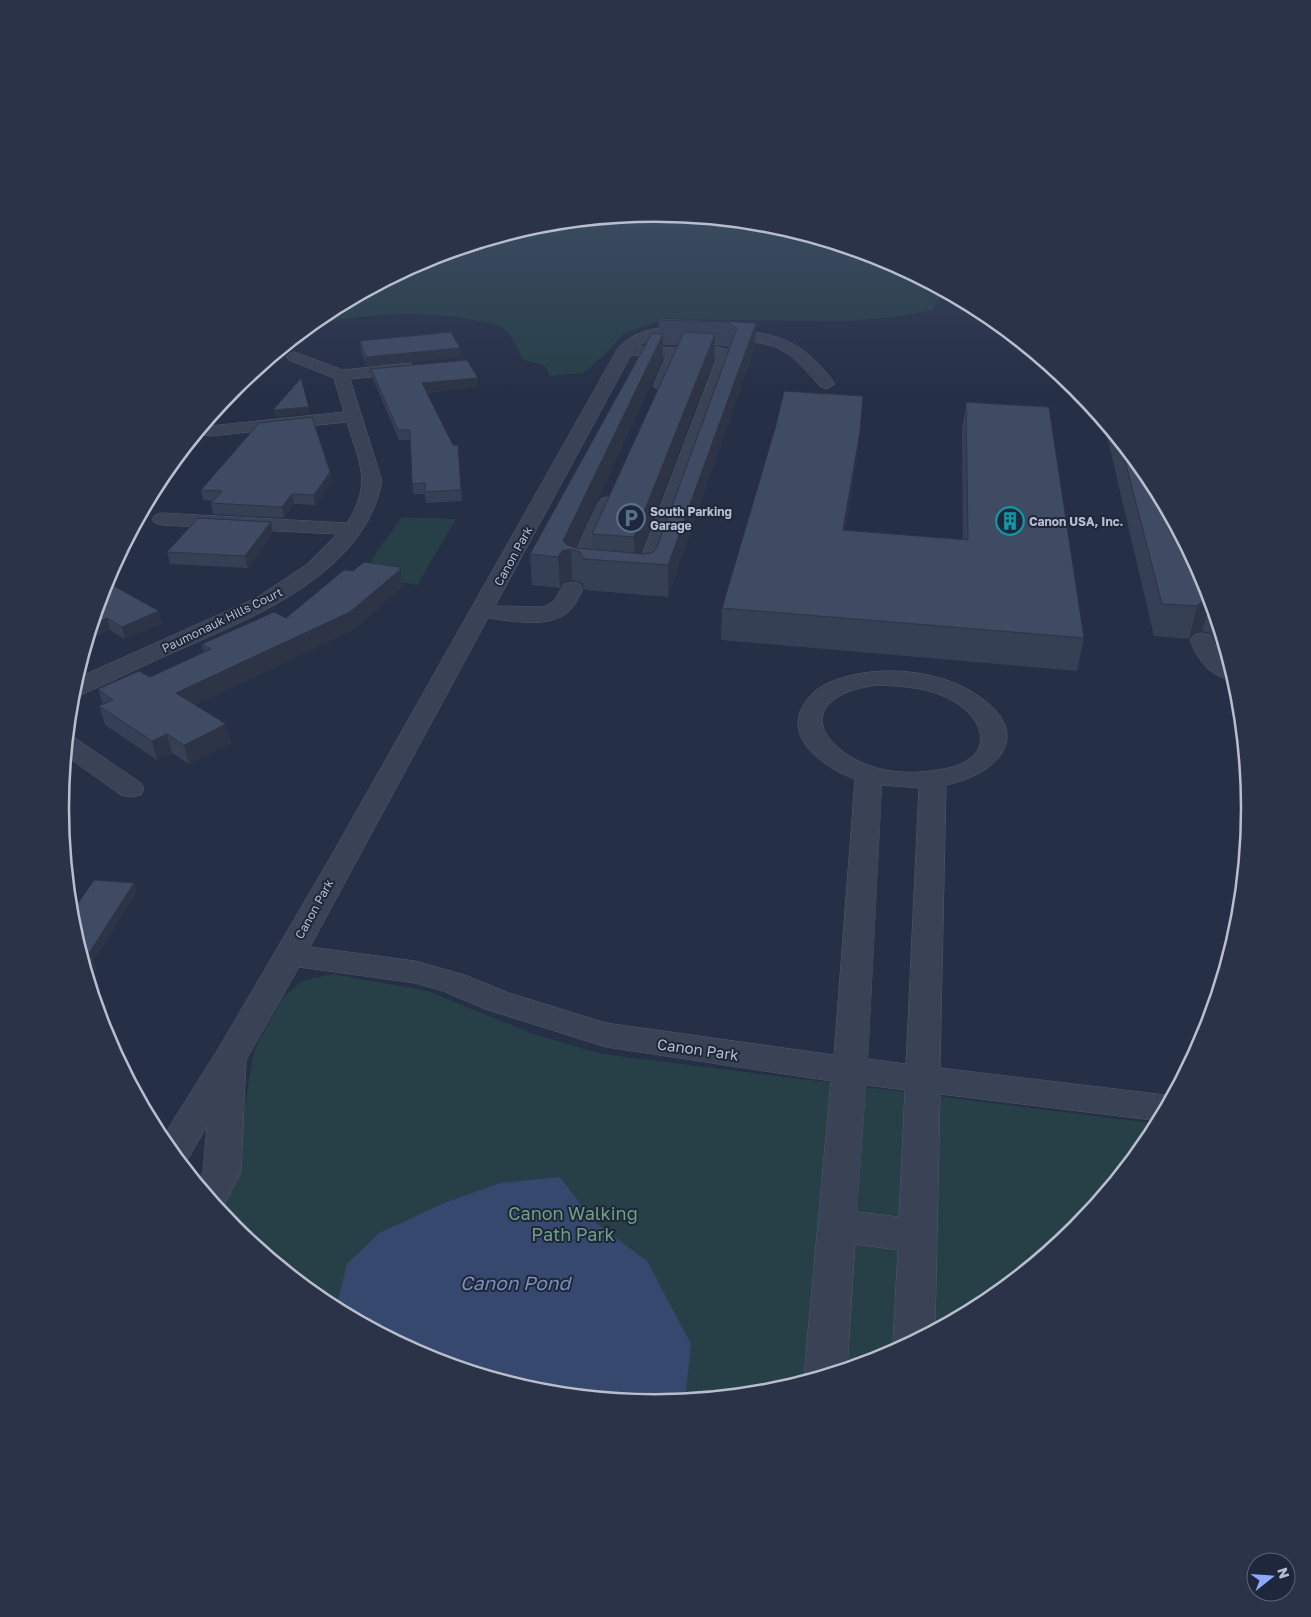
<svg xmlns="http://www.w3.org/2000/svg" width="1311" height="1617" font-family="'Golos Text',sans-serif">
  <style>
    .green { fill: #273f47 }
    .water { fill: #37486e }
    .lines { fill: none; stroke-linecap: round; stroke-linejoin: round }
    .minor-casing { stroke: #535a6d; stroke-width: 1 }
    .minor { fill: #3a4255; fill-rule: evenodd }
    .wall { fill: #364055; fill-rule: evenodd }
    .shaded-wall { fill: #2c3445 }
    .building { fill: #3f4a63; stroke: #2c3445 }
    .labels { text-anchor: middle; dominant-baseline: central; stroke-width: 4; stroke-linejoin: round; paint-order: stroke }
    .far-poi-label { font-size: 12px; font-weight: bold; fill: #b8bece; stroke: #1e273b; text-anchor: start }
    .far-street-label { font-size: 12px; fill: #b8bece; stroke: #1e273b }
    .street-label { font-size: 15px; fill: #b8bece; stroke: #1e273b }
    .near-park-label { font-size: 18px; fill: #6da17f; stroke: #1e273b }
    .near-water-label { font-size: 19px; font-style: italic; fill: #7c8fb8; stroke: #1e273b }
    .rim { fill: none; stroke: #b8bece; stroke-width: 2.5 }
  </style>
  <rect width="100%" height="100%" fill="#252f46"/>
  <path class="green" d="M656,213L772,225L884,258L942,290L933,310L893,317L849,321L663,320L624,333L602,357L583,373L550,376L544,365L523,360C518,349 511,331 499,326C493,323 484,322 477,321C422,309 364,314 310,325L325,313L428,258L540,224Z
    M402,517L456,519L417,585L370,577L373,557Z
    M332,974L428,991L533,1034L602,1054L1159,1124L1150,1140L1076,1230L986,1304L883,1359L771,1393L655,1404L539,1392L427,1359L324,1303L234,1229L219,1211L232,1186L254,1050L282,999L302,981Z"/>
  <path class="water" d="M560,1177L592,1220L647,1261L691,1344L685,1401L655,1404L539,1392L427,1359L334,1309L337,1304L347,1264L379,1233L444,1203L500,1183Z"/>
  <g class="lines">
    <defs>
      <path id="minor" d="M667,327C700,327 764,327 793,344C808,352 826,370 835,384L827,389L821,387C809,375 797,359 782,350C760,338 680,332 655,337C649,339 643,343 638,346L676,348L682,351C688,344 728,346 734,353L655,577L652,582L644,583L626,581L623,576L626,571L636,570L717,357L690,356L684,353L669,386L661,391L653,386L666,357L631,355L495,606L543,607L554,601L564,584L572,582L580,584L583,589C579,597 575,606 568,612C548,629 512,621 488,618L310,947L415,961L465,975L509,993L606,1023L834,1055L855,779C822,767 777,735 809,697C820,684 836,679 853,675C890,666 941,672 974,693C1035,731 1003,773 946,785L940,1068L1174,1096L1160,1121L940,1094L935,1331L897,1351L893,1342L898,1250L855,1244L847,1370L806,1382L804,1376L831,1081L606,1047L485,1009L443,991L415,983L299,967L246,1060L241,1172L222,1209L219,1210L197,1184L203,1172L207,1126L185,1164L182,1165L161,1140L220,1046L333,853L617,350C629,334 648,329 667,327ZM876,685C899,686 922,687 943,696C987,715 999,759 943,769C918,774 891,774 868,765C837,754 797,718 843,694C853,689 865,687 876,685ZM882,785L919,788L906,1064L868,1059ZM866,1085L905,1090L899,1217L857,1212Z
        M294,352L343,370L410,363L418,368L410,373L350,379L382,481C365,573 256,616 181,649C147,664 114,680 81,695L71,697L75,679L256,598L306,565L337,534L162,525L155,523L152,519L155,515L162,513L347,523C373,482 359,464 347,422L210,436L204,435L201,431L204,427L210,426L344,412L334,378L289,360L286,357L289,354Z
        M608,497L615,499L618,503L590,566L596,567L599,572L596,577L588,578L570,575L566,571L598,503L601,499Z
        M1202,633L1210,635L1221,656L1231,664L1235,679C1211,680 1198,660 1190,640L1194,635Z
        M67,736L75,738L141,783L144,789L141,795L131,797L121,795L65,755Z"/>
    </defs>
    <use href="#minor" class="minor-casing"/>
    <use href="#minor" class="minor"/>
  </g>
  <path class="wall" d="M660,318L756,323L755,347L668,597L585,590L582,583L572,580L564,582L560,588L532,585L530,554L659,334V320ZM663,345H679L592,534V549L575,548L663,359ZM715,346H726L729,348L657,547L652,553L640,554L714,359Z
    M360,341L461,357L367,366L361,350Z
    M371,369L478,387L427,393L453,445H458L462,501L426,503L425,494H413L410,440H399L373,379Z
    M966,402L1084,638L1077,671L721,640L722,608L857,459L845,531L963,540L962,429Z
    M1103,419L1151,478L1206,581L1224,642L1215,641L1210,633L1202,631L1194,633L1189,639L1154,636Z
    M330,472L332,482L315,505L294,504L284,518L213,514L211,503L213,501L203,500L201,490Z
    M271,522L273,533L248,568L170,564L167,552Z
    M353,571L403,586L353,630L195,705L231,743L189,764L172,753L157,760L105,725L99,706L103,705L98,689L150,677L204,652L202,644L286,618Z
    M105,581L162,623L125,639L110,630L97,636L90,631Z"/>
  <path class="shaded-wall" d="M756,323L755,347L668,597V565Z
    M663,334V359L574,550L571,549L572,580L564,582L560,588L558,557L563,541Z
    M715,334L714,359L637,563H635L634,537Z
    M460,348L461,357L367,366L366,357Z
    M478,378V387L423,393L422,383Z
    M309,407L310,414L274,417L273,410Z
    M860,432L857,459L840,561L843,530Z
    M330,472L332,482L315,505L314,495Z
    M292,494L294,504L284,518L282,507Z
    M271,522L273,533L248,568L245,556Z
    M400,567L403,586L353,630L181,712L176,693Z
    M1211,599L1202,631L1194,633L1189,639L1197,606L1202,601Z
    M159,611L162,623L125,639L122,627Z
    M107,618L110,630L97,636L94,624Z
    M226,724L231,743L189,764L184,745Z
    M167,734L172,753L157,760L152,741Z
    M61,799L63,807L60,809V808Z
    M61,816L65,828L62,829Z
    M134,883L137,892L94,960L97,969L89,982L86,972V958Z"/>
  <path class="building" d="M660,318L756,323L668,565L584,559L580,552L571,549L562,551L558,557L530,554L652,333L663,334L563,541L567,545L576,548L644,554L652,553L657,547L737,328L727,322L659,320Z
    M451,332L460,348L366,357L360,341Z
    M684,332L715,334L634,537L592,534Z
    M467,360L478,378L422,383L453,445H458L461,490L425,492V483L412,484L410,430H398L371,369Z
    M301,378L309,407L273,410Z
    M784,391L863,396L860,432L843,530L968,540L966,402L1049,407L1084,638L722,608L776,425Z
    M312,417L330,472L314,495L292,494L282,507L211,503L222,491L201,490L259,423Z
    M1120,441L1151,478L1206,581L1211,599L1202,601L1197,606L1162,604Z
    M198,518L271,522L245,556L167,552Z
    M364,562L400,567L399,568L401,569L350,612L176,693L226,724L184,745L167,734L152,741L99,706L113,700L98,689L139,671L150,677L211,649L202,644L274,612L286,618L344,570L353,571Z
    M105,581L159,611L122,627L107,618L94,624L92,623Z
    M94,880L134,883L86,958L93,959L86,971L71,924L70,915Z"/>
  <linearGradient id="sky" x2="0" y2="1"><stop stop-color="#141a26"/><stop offset="0.42" stop-color="#404d68"/><stop offset="1" stop-color="#404d68" stop-opacity="0"/></linearGradient>
  <rect width="1311" height="391" fill="url(#sky)"/>
  <defs>
    <symbol id="parking-ring" viewBox="-11 -11 22 22"><circle r="9.5" fill="#1e273b" stroke="#5c6f8a" stroke-width="1.5"/><path d="M-3.5-5.5H1a3.5 3.5 0 0 1 0 7H-1V5.5H-3.5ZM-1-3.4V-.6H.8a1.4 1.4 0 0 0 0-2.8Z" fill="#5c6f8a"/></symbol>
    <symbol id="building-ring" viewBox="-11 -11 22 22"><circle r="9.5" fill="#1e273b" stroke="#0f9aa8" stroke-width="1.5"/><path d="M-4-6H4V6H1V3H-1V6H-4ZM-2.5-4.3h1.7v1.8h-1.7ZM.8-4.3h1.7v1.8H.8ZM-2.5-1h1.7V.8h-1.7ZM.8-1h1.7V.8H.8Z" fill="#0f9aa8"/></symbol>
  </defs>
  <g fill-rule="evenodd">
    <use href="#parking-ring" x="615" y="502" width="32" height="32"/>
    <use href="#building-ring" x="994" y="505" width="32" height="32"/>
  </g>
  <g class="labels">
    <g class="far-poi-label">
      <text x="650" y="511">South Parking<tspan x="650" dy="14">Garage</tspan></text>
      <text x="1029" y="521">Canon USA, Inc.</text>
    </g>
    <g class="far-street-label">
      <text transform="translate(513 556) rotate(-61)">Canon Park</text>
      <text transform="translate(222 620) rotate(-26)">Paumonauk Hills Court</text>
      <text transform="translate(314 909) rotate(-61)">Canon Park</text>
    </g>
    <g class="street-label">
      <text transform="translate(698 1049) rotate(8)">Canon Park</text>
    </g>
    <g class="near-park-label">
      <text x="573" y="1213">Canon Walking<tspan x="573" dy="21">Path Park</tspan></text>
    </g>
    <g class="near-water-label">
      <text x="515" y="1282">Canon Pond</text>
    </g>
  </g>
  <path d="M0 0H1311V1617H0ZM69 808a586 586 0 1 1 1172 0a586 586 0 1 1-1172 0Z" fill="#2a3347" fill-rule="evenodd"/>
  <path class="rim" d="M69 808a586 586 0 1 1 1172 0a586 586 0 1 1-1172 0Z"/>
  <g transform="translate(1271 1577) rotate(73)"><circle r="24" fill="#1e273b" stroke="#5c6376"/>
  <path d="M0-4L9 19L0 12L-9 19Z" fill="#8cabff"/>
  <text y="-8" font-size="14" font-weight="bold" text-anchor="middle" fill="#b8bece">N</text>
  </g>
</svg>
